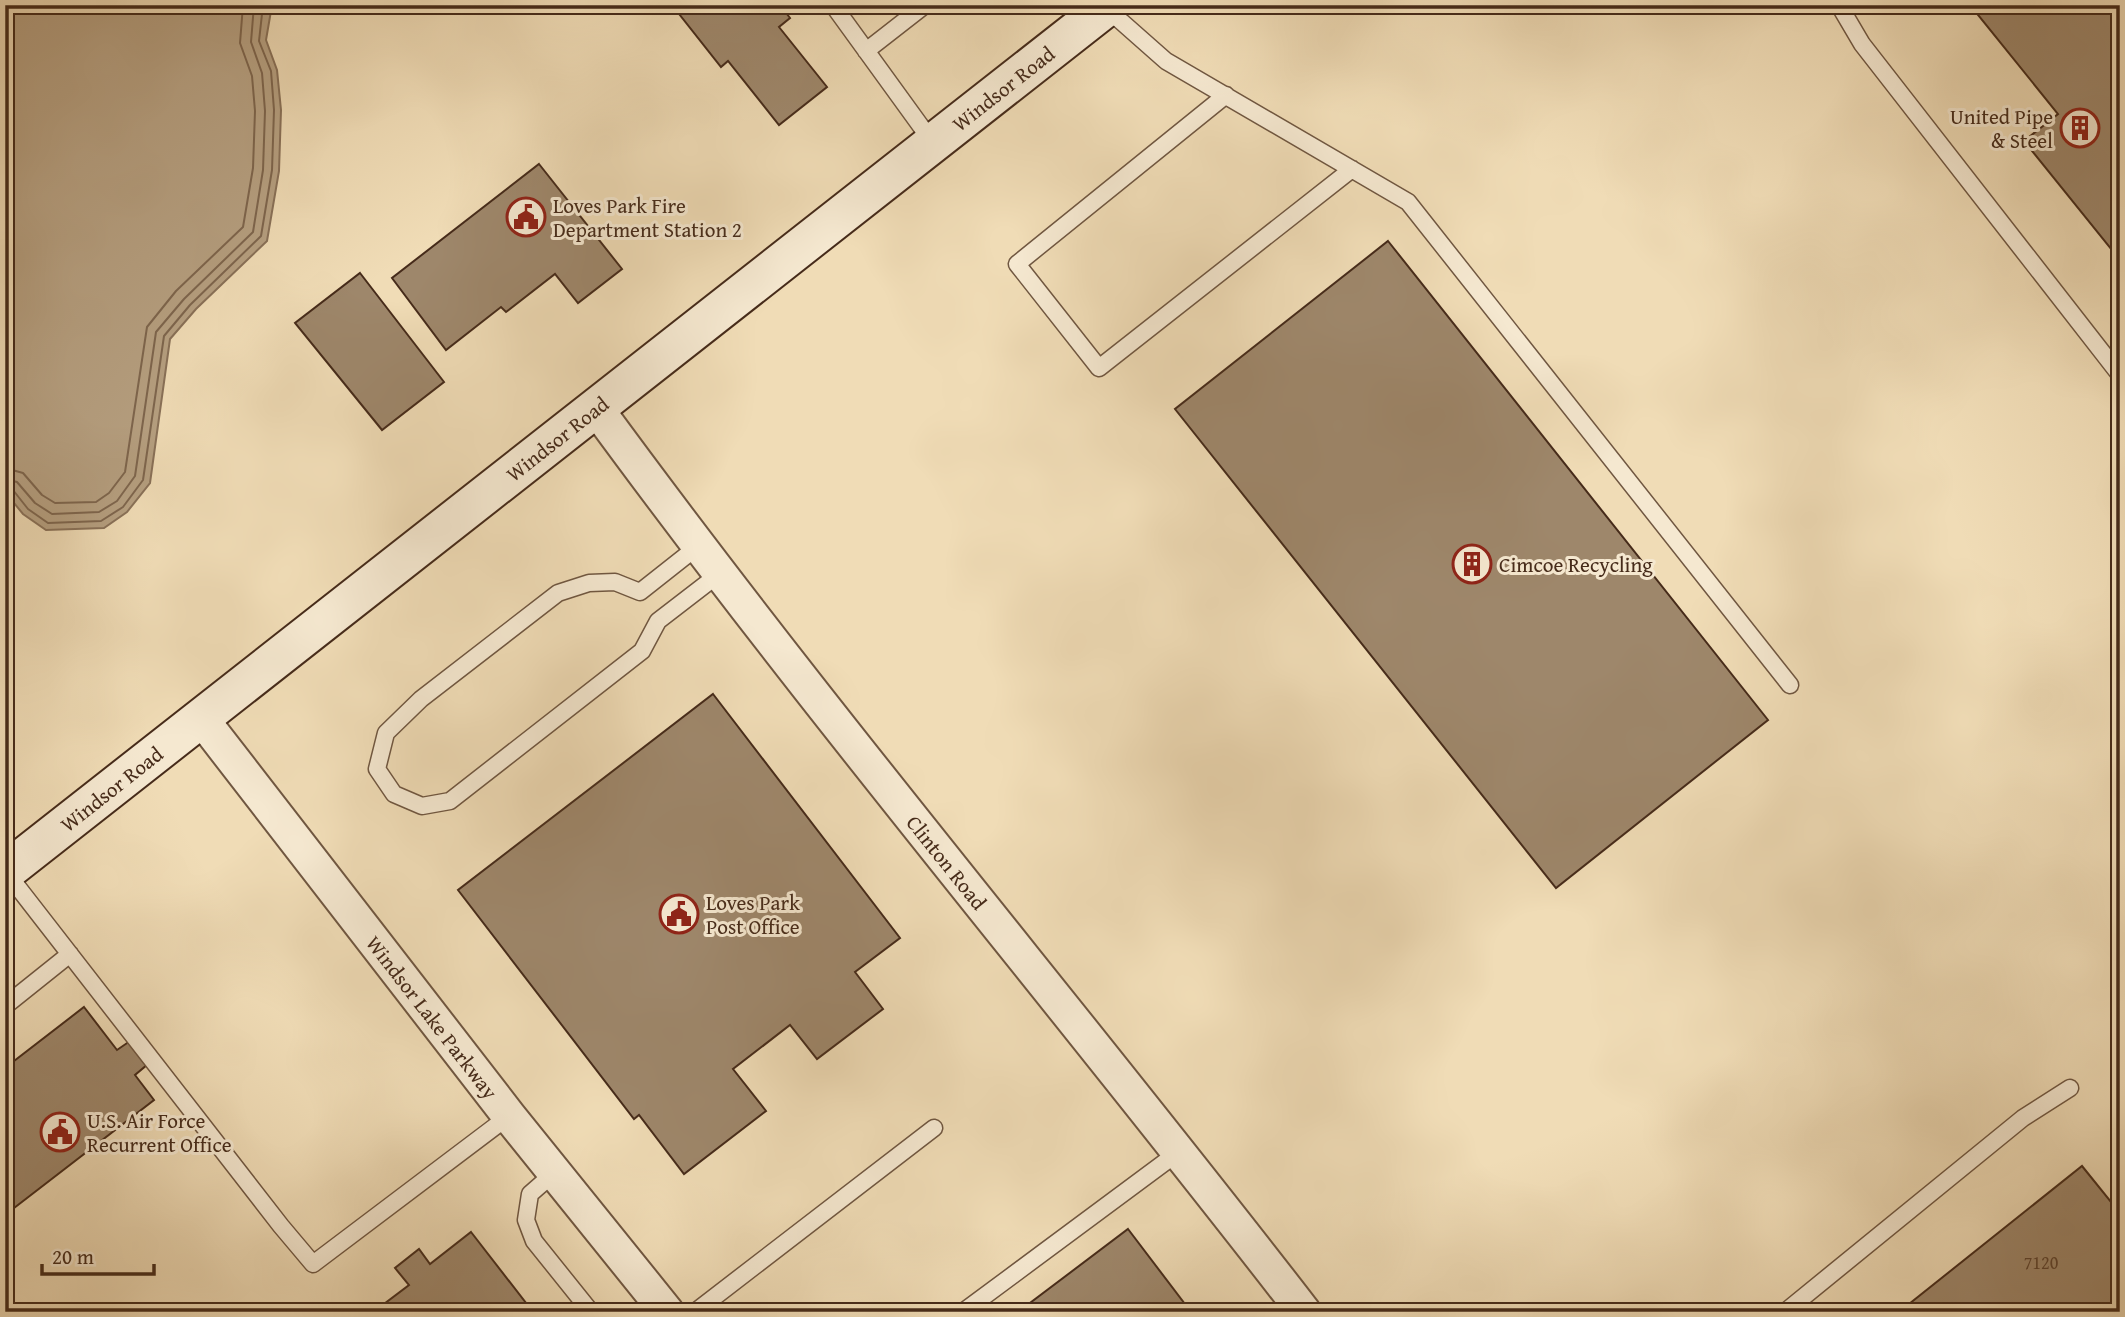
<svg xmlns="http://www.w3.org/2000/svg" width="2125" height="1317" font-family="'Gentium Book Plus',serif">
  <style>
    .water { fill: #b6a081; stroke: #897158; stroke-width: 2 }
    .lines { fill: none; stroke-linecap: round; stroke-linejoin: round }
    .shore { stroke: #7e664e; stroke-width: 2 }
    .building { fill: #9e876b; stroke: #462b1a; stroke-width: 2 }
    .lane-casing { stroke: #705741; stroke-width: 19 }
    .street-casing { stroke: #705741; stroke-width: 37 }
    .secondary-casing { stroke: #462b1a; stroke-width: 42 }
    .lane { stroke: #f5e8d0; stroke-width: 16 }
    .street { stroke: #f5e8d0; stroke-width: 33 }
    .secondary { stroke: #f5e8d0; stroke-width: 38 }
    .labels { text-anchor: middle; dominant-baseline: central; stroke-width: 6; stroke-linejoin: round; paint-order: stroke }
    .number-label { font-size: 18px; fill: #5c422e }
    .street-label { font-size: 21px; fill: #462b1a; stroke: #f5e8d0 }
    .poi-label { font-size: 21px; fill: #462b1a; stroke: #f5e8d0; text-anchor: start }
  </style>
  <rect width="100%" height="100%" fill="#f0dcb6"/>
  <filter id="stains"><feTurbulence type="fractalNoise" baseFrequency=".00286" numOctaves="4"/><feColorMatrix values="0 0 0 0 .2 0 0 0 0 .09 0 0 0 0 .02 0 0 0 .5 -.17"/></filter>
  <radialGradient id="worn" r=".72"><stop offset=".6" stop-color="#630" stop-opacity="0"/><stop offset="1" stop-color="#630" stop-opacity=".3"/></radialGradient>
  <path class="water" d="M5,5H268L271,11L266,40L277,70L281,110L279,171L267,241L196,309L170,339L150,483L127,512L104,528L46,530L23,514L5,492Z"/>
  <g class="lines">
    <path class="shore" d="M5,468L23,473L42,495L55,503L96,502L109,493L125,472L147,327L176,291L243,227L253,168L255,111L252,76L240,43L243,5
      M5,479L17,482L35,503L52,514L99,512L117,501L135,476L156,332L184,299L253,232L263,170L265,111L262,73L251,42L254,5
      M5,488L13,490L28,509L48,523L101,521L123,507L143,480L164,336L190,305L261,236L272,170L274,110L271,71L259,41L263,5"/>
  </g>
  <path class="building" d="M672,5H780L790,18L779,27L827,87L779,125L728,61L721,67Z
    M1970,5H2120V260L2024,141L2058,114Z
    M539,164L622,269L578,303L555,274L506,312L501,307L446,350L392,278Z
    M1388,241L1768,720L1556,888L1175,409Z
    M360,273L444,382L382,430L295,323Z
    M713,694L900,938L855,972L883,1009L817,1059L790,1025L733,1069L766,1111L684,1174L639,1115L634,1119L458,890Z
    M84,1007L117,1050L130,1041L148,1064L135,1075L154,1100L5,1215V1068Z
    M2082,1166L2120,1213V1312H1899Z
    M1128,1229L1191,1312H1018Z
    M471,1232L533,1312H390L384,1304L409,1285L395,1268L419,1249L430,1264Z"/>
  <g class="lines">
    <defs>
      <path id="lane" d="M833,5L933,143
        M1839,5L1862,44L2120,375
        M1106,8L1166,61L1408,202L1790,685
        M866,51L925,5
        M1226,95L1017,264L1099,368L1352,169
        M697,547L640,592L615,582L589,583L558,593L421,699L386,733L377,769L394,794L422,806L450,801L642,651L658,621L719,574
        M6,872L281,1226L313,1264L509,1116
        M5,1006L70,954
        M554,1173L530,1194L526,1220L534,1241L591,1312
        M695,1312L934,1128
        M963,1312L1180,1151
        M1785,1312L2023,1118L2070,1088"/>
      <g id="street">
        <path id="s1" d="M596,408C822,717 1070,1009 1304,1312"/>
        <path id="s2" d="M201,718L509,1116L667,1312"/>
      </g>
      <g id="secondary">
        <path id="s3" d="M5,872L1109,5"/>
      </g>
    </defs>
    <use href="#lane" class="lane-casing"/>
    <use href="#street" class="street-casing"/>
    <use href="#secondary" class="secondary-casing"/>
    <use href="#lane" class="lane"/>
    <use href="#street" class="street"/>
    <use href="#secondary" class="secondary"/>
  </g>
  <defs>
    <symbol id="building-ring" viewBox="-11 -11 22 22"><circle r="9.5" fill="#f5e8d0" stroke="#8f2418" stroke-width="1.5"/><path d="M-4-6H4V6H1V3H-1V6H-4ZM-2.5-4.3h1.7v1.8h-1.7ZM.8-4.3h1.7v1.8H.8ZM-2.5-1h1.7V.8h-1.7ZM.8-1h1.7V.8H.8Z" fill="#8f2418"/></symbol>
    <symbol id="civic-ring" viewBox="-11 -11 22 22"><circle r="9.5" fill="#f5e8d0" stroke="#8f2418" stroke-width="1.5"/><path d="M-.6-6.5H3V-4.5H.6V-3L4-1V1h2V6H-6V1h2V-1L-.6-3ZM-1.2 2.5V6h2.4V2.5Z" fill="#8f2418"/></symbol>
  </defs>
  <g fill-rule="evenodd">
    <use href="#building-ring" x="2058" y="106" width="44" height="44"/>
    <use href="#civic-ring" x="504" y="195" width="44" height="44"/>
    <use href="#building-ring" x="1450" y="542" width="44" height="44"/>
    <use href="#civic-ring" x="657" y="892" width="44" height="44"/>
    <use href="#civic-ring" x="38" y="1110" width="44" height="44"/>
  </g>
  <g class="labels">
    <g class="number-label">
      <text x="2041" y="1262">7120</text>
    </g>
    <g class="street-label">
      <text stroke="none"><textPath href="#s3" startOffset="1269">Windsor Road</textPath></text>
      <text stroke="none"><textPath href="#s3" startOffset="702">Windsor Road</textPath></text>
      <text stroke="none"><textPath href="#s3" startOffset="135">Windsor Road</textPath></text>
      <text stroke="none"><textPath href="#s1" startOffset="574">Clinton Road</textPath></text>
      <text stroke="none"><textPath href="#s2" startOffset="378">Windsor Lake Parkway</textPath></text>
    </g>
    <g class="poi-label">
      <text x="2053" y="116" text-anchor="end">United Pipe<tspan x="2053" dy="24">&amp; Steel</tspan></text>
      <text x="553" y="205">Loves Park Fire<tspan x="553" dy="24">Department Station 2</tspan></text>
      <text x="1499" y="564">Cimcoe Recycling</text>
      <text x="706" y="902">Loves Park<tspan x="706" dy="24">Post Office</tspan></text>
      <text x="87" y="1120">U.S. Air Force<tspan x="87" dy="24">Recurrent Office</tspan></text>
    </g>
  </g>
  <rect width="2125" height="1317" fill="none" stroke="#f0dcb6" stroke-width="28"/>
  <rect x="7" y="7" width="2111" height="1303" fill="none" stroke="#462b1a" stroke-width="3.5"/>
  <rect x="14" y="14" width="2097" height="1289" fill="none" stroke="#462b1a" stroke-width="2"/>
  <path d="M42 1264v10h112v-10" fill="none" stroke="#462b1a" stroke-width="3.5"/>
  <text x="52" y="1264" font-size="21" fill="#462b1a" stroke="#f5e8d0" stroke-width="5" paint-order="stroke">20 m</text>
  <rect width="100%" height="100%" filter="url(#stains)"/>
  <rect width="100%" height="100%" fill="url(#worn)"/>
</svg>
